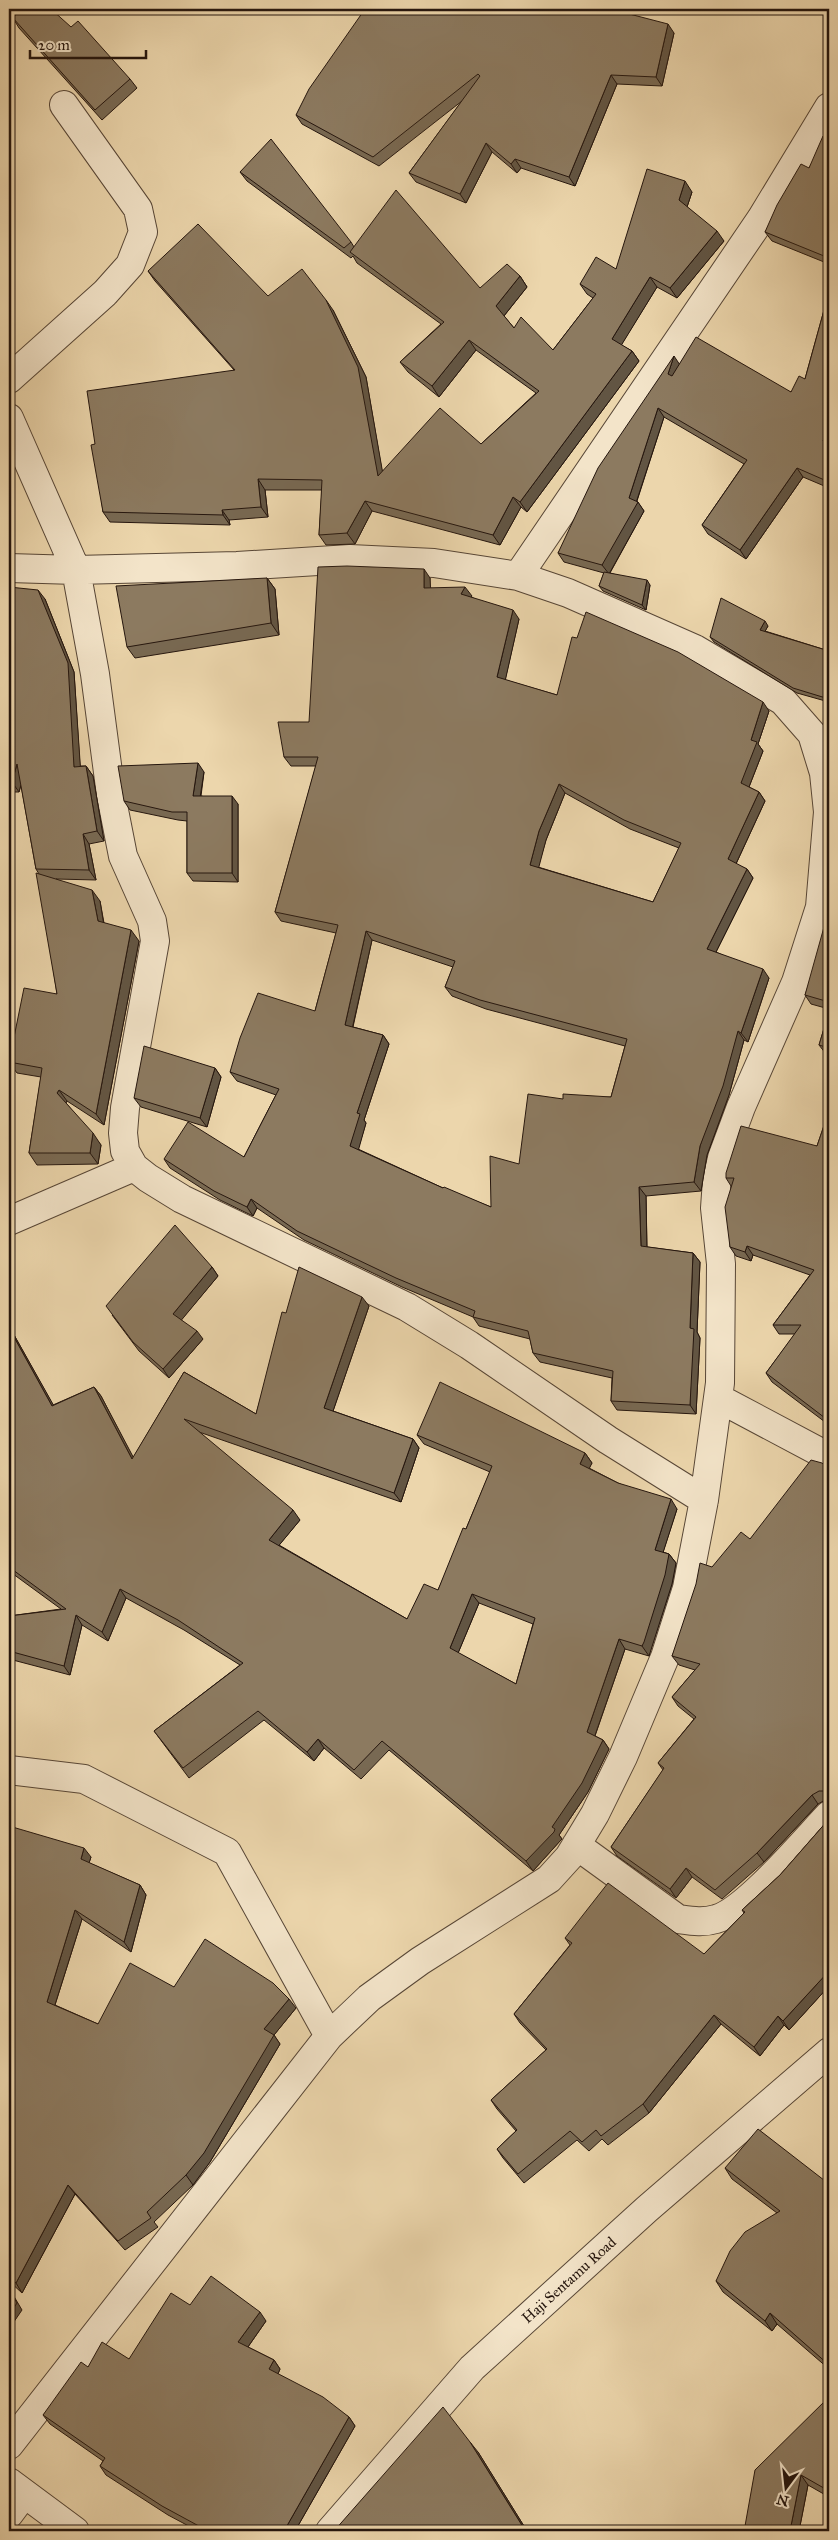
<svg xmlns="http://www.w3.org/2000/svg" width="838" height="2540" font-family="'IM FELL Great Primer',serif">
  <style>
    .lines { fill: none; stroke-linecap: round; stroke-linejoin: round }
    .minor-casing { stroke: #574636; stroke-width: 30 }
    .tertiary-casing { stroke: #574636; stroke-width: 30 }
    .minor { stroke: #f3e4c9; stroke-width: 28 }
    .tertiary { stroke: #f3e4c9; stroke-width: 28 }
    .wall { fill: #786953; stroke: #25160e; fill-rule: evenodd }
    .shaded-wall { fill: #625543; stroke: #25160e }
    .building { fill: #8c7a60; stroke: #25160e; fill-rule: evenodd }
    .labels { text-anchor: middle; dominant-baseline: central; stroke-width: 4; stroke-linejoin: round; paint-order: stroke }
    .street-label { font-size: 15px; fill: #25160e; stroke: #f3e4c9 }
  </style>
  <rect width="100%" height="100%" fill="#ecd6ac"/>
  <filter id="stains"><feTurbulence type="fractalNoise" baseFrequency=".004" numOctaves="4"/><feColorMatrix values="0 0 0 0 .2 0 0 0 0 .09 0 0 0 0 .02 0 0 0 .5 -.17"/></filter>
  <radialGradient id="worn" r=".72"><stop offset=".6" stop-color="#630" stop-opacity="0"/><stop offset="1" stop-color="#630" stop-opacity=".3"/></radialGradient>
  <g class="lines">
    <defs>
      <path id="minor" d="M9,379L105,293L130,265L143,232L138,209L64,105
        M9,418L76,570L95,674L111,795L123,856L152,921L155,941L125,1108L123,1133L125,1151L134,1167L148,1178L182,1199L407,1307L469,1345L608,1440L704,1500
        M9,568L76,570L237,566L350,559L434,563L518,576L568,593L695,649L783,701L812,734L824,773L828,812L820,907L796,982L741,1107L722,1158L717,1180L715,1208L721,1264L720,1383L704,1500L687,1588L665,1657L623,1757L595,1814L569,1857L549,1879L420,1961L369,1998L329,2036L9,2445
        M518,576L761,219L829,107
        M9,1221L134,1167
        M718,1398L829,1457
        M9,1770L84,1779L227,1852L329,2036
        M576,1845L678,1919C692,1921 703,1923 716,1919C746,1911 805,1840 829,1815
        M9,2514L24,2494
        M330,2531L472,2368L647,2209L829,2052"/>
      <path id="tertiary" d="M9,2482L75,2531"/>
    </defs>
    <use href="#minor" class="minor-casing"/>
    <use href="#tertiary" class="tertiary-casing"/>
    <use href="#minor" class="minor"/>
    <use href="#tertiary" class="tertiary"/>
  </g>
  <path class="wall" d="M614,10L674,33L662,86L617,84L575,186L521,168L517,173L492,152L466,203L416,182L409,173L462,101L379,166L302,124L296,115Z
    M13,18L130,79L137,88L102,120L19,28Z
    M829,139V264L772,241L765,232Z
    M240,172L351,242L354,247L480,288L520,276L527,287L504,316L514,328L553,350L593,298L587,294L580,284L616,269L692,192L687,207L724,241L677,298L657,287L621,345L632,351L639,361L527,512L521,507L500,545L372,511L355,544L326,545L319,535L322,490H265L268,517L229,520L230,525L110,522L103,512L95,444L234,370L155,281L148,271L333,310L366,377L382,471L481,444L536,393L476,350L439,397L408,372L400,362L441,324L357,263L353,256L351,258L247,181Z
    M829,292V488L803,477L746,559L708,534L702,525L744,464L664,417L637,501L644,511L610,573L650,585L646,610L603,591L599,586L604,573L564,562L558,553L679,364L791,392L805,379Z
    M267,578L275,589L279,635L135,658L127,647Z
    M430,578V588L472,596L471,597L519,619L505,680L557,695L769,711L758,744L763,751L749,787L759,792L765,801L736,864L747,869L753,878L716,952L769,978L748,1042L744,1040L729,1095L707,1155L701,1191L646,1196L647,1247L693,1253L700,1262L697,1332L700,1338L696,1414L617,1410L611,1401L612,1378L540,1362L533,1353L530,1339L479,1326L473,1317L402,1287L304,1240L257,1208L253,1216L220,1200L170,1168L164,1159L244,1157L276,1095L237,1081L230,1072L315,1011L336,933L281,921L275,912L316,766H291L284,757L309,722ZM565,793L630,829L679,848L653,902L538,867L546,840ZM372,940L453,967L445,987L452,996L486,1009L625,1046L611,1097L563,1099L491,1207L443,1188L358,1149L366,1123L364,1120L389,1044L383,1035L353,1027Z
    M9,587L45,599L74,672L80,766H86L93,776L104,841L89,844L96,880L56,879L100,901L104,923L139,941L104,1125L67,1101L66,1103L101,1145L98,1164L37,1165L29,1153L41,1077L17,1073L9,1062L57,994L39,874L36,869L21,785L19,792H9Z
    M768,626L765,631L829,651V702L797,693L714,642L710,637Z
    M204,772L201,796L238,804V882L193,881L187,873V821L178,820L130,810L124,801Z
    M829,928V1009L811,1004L805,995Z
    M829,1012V1055L826,1054L819,1045Z
    M215,1068L221,1077L207,1127L141,1107L134,1098Z
    M829,1111V1425L772,1382L766,1373L795,1334H779L773,1325L810,1275L753,1255L751,1261L736,1256L730,1247L731,1186L726,1178L817,1146Z
    M212,1267L218,1276L181,1320L203,1339L169,1378L139,1351L112,1315Z
    M369,1306L333,1411L413,1439L419,1448L401,1502L199,1432L300,1520L279,1545L407,1619L438,1590L466,1529L490,1472L424,1444L417,1435L585,1453L592,1463L589,1468L618,1483L677,1509L663,1552L669,1554L676,1563L672,1584L650,1652L649,1656L625,1649L595,1736L603,1740L609,1749L588,1792L559,1835L562,1839L560,1841L533,1871L389,1750L361,1779L324,1748L314,1761L264,1720L189,1778L154,1731L240,1665L184,1630L126,1598L108,1641L82,1625L70,1675L9,1659V1616L61,1609L9,1571V1326L53,1405L94,1387L101,1396L133,1458L184,1372L256,1414L286,1313ZM479,1603L533,1624L516,1684L458,1653Z
    M829,1469V1800H825L818,1804L764,1862L722,1899L692,1877L676,1898L617,1856L611,1847L663,1770L658,1763L694,1719L678,1706L672,1697L695,1670L679,1665L672,1656L712,1567L750,1539Z
    M829,1819V1986L789,2030L784,2025L760,2056L721,2024L649,2113L608,2145L602,2139L589,2151L577,2140L524,2183L503,2158L497,2149L516,2131L497,2109L491,2100L546,2050L520,2023L514,2014L570,1945L565,1938L704,1954L744,1913L742,1910L780,1875Z
    M9,1826L91,1857L89,1863L140,1885L146,1895L131,1952L82,1919L55,2005L98,2024L174,1987L296,2008L274,2035L280,2044L210,2162L193,2185L154,2222L158,2227L125,2250L75,2194L22,2293L9,2281Z
    M725,2168L829,2184V2369L777,2324L772,2331L723,2292L716,2281L777,2213L732,2179Z
    M190,2305L266,2321L248,2347L274,2360L280,2369L278,2374L349,2417L355,2426L295,2531H198L168,2515L106,2475L100,2466L103,2461L50,2424L43,2415L88,2367L129,2359Z
    M829,2397V2497L808,2485L799,2531H748L745,2526Z
    M478,2452L527,2531H334Z"/>
  <path class="shaded-wall" d="M668,24L674,33L662,86L656,77Z
    M611,75L617,84L575,186L569,177Z
    M486,143L492,152L466,203L460,194Z
    M515,159L521,168L517,173L511,164Z
    M685,181L692,192L686,210L679,200Z
    M717,231L724,241L677,298L670,288Z
    M520,276L527,287L503,317L496,306Z
    M650,277L657,287L619,349L612,339Z
    M326,300L333,310L366,377L385,486L378,476Z
    M469,340L476,350L439,397L432,386Z
    M632,351L639,361L527,512L520,502Z
    M674,356L680,365L675,383L668,374Z
    M658,408L664,417L635,506L638,502L644,511L609,574L602,565L629,498Z
    M829,428V449L823,441Z
    M797,468L803,477L746,559L740,550Z
    M258,479L265,490L268,517L261,507Z
    M513,497L521,507L500,545L493,535Z
    M365,501L372,511L355,544L347,533Z
    M222,510L229,520L230,525L223,515Z
    M424,569L430,578L431,597L424,588Z
    M267,578L275,589L279,635L271,623Z
    M647,580L650,585L646,610L642,605Z
    M465,587L472,596L467,603L461,594Z
    M38,590L45,599L74,672L81,776L74,767Z
    M513,610L519,619L504,686L497,677Z
    M765,621L768,626L763,635L760,630Z
    M763,702L769,711L758,744L763,751L747,792L741,783L751,740Z
    M198,763L204,772L199,804L193,796Z
    M17,764L24,773L19,792L12,782Z
    M86,766L93,776L104,841L97,831Z
    M559,784L565,793L546,840L537,874L530,865L539,831Z
    M759,792L765,801L734,868L728,859Z
    M232,796L238,804V882L232,873Z
    M83,834L89,844L96,880L89,870Z
    M747,869L753,878L713,958L707,949Z
    M92,890L100,901L105,932L98,921Z
    M131,930L139,941L104,1125L96,1114Z
    M366,931L372,940L351,1034L345,1025Z
    M763,969L769,978L748,1042L741,1033Z
    M738,1031L744,1040L729,1095L707,1155L701,1191L694,1182L700,1146Z
    M383,1035L389,1044L364,1120L366,1123L357,1155L350,1146L357,1113Z
    M215,1068L221,1077L207,1127L200,1118Z
    M59,1090L67,1101L65,1104L57,1093Z
    M93,1133L101,1145L98,1164L90,1153Z
    M639,1187L646,1196L647,1255L641,1246Z
    M251,1199L257,1208L253,1216L247,1207Z
    M747,1246L753,1255L751,1261L745,1252Z
    M693,1253L700,1262L697,1332L700,1338L696,1414L690,1405V1328Z
    M212,1267L218,1276L179,1323L173,1314Z
    M362,1297L369,1306L331,1417L324,1408Z
    M9,1326L59,1415L52,1406L9,1328Z
    M197,1331L203,1339L169,1378L163,1369Z
    M94,1387L101,1396L139,1468L132,1459Z
    M413,1439L419,1448L401,1502L394,1493Z
    M585,1453L592,1463L587,1473L580,1464Z
    M671,1499L677,1509L661,1559L655,1550Z
    M293,1510L300,1520L276,1549L269,1540Z
    M669,1554L676,1563L672,1584L649,1656L642,1646Z
    M120,1589L126,1598L108,1641L102,1632Z
    M472,1594L479,1603L456,1658L450,1648Z
    M76,1615L82,1625L70,1675L64,1666Z
    M619,1639L625,1649L593,1741L587,1732Z
    M318,1739L324,1748L314,1761L307,1752Z
    M603,1740L609,1749L588,1792L559,1835L562,1839L560,1841L533,1871L526,1861L552,1827Z
    M812,1795L818,1804L764,1862L757,1853Z
    M84,1848L91,1857L87,1869L81,1859Z
    M686,1868L692,1877L676,1898L670,1889Z
    M140,1885L146,1895L131,1952L124,1942Z
    M75,1910L82,1919L53,2011L47,2002Z
    M829,1971V1986L789,2030L783,2021Z
    M289,1999L296,2008L274,2035L280,2044L210,2162L193,2185L186,2175L264,2029Z
    M714,2015L721,2024L649,2113L643,2104Z
    M778,2016L784,2025L760,2056L754,2047Z
    M68,2185L75,2194L22,2293L16,2283Z
    M9,2288L22,2310L9,2329Z
    M260,2312L266,2321L245,2351L238,2342Z
    M770,2313L777,2324L772,2331L765,2321Z
    M274,2360L280,2369L276,2378L269,2369Z
    M349,2417L355,2426L295,2531H284Z
    M470,2442L478,2452L527,2531L523,2527Z
    M801,2475L808,2485L799,2531H790Z"/>
  <path class="building" d="M20,9H51L71,27L78,21L130,79L95,110L13,18Z
    M365,9H611L614,10L668,24L656,77L611,75L569,177L515,159L511,164L486,143L460,194L409,173L480,76L478,74L373,157L296,115L309,89Z
    M823,136L829,139V258L765,232L777,205L801,164L809,168Z
    M271,139L351,242L344,248L240,172Z
    M647,169L685,181L679,200L717,231L670,288L650,277L612,339L632,351L520,502L513,497L493,535L365,501L347,533L319,535L322,480L258,479L261,507L222,510L223,515L103,512L91,445L95,444L87,391L235,370L148,271L198,224L268,296L302,269L326,300L358,367L378,476L440,408L481,444L539,391L469,340L432,386L400,362L444,322L350,252L396,190L480,288L507,264L520,276L496,306L514,328L521,317L553,350L596,294L580,284L596,257L616,269Z
    M829,292V428L823,441L829,443V482L797,468L740,550L702,525L747,460L658,408L629,498L638,502L602,565L558,553L598,468L674,356L668,374L672,376L696,337L791,392L799,376L805,379Z
    M347,566L424,569V588L465,587L461,594L513,610L497,677L557,695L572,637L577,638L586,612L678,652L763,702L751,740L757,742L741,783L759,792L728,859L747,869L707,949L763,969L741,1033L738,1031L723,1086L700,1146L694,1182L639,1187L641,1246L693,1253L690,1328L694,1329L690,1405L611,1401L613,1371L533,1353L528,1331L473,1317L475,1311L396,1278L297,1231L251,1199L247,1207L214,1191L164,1159L188,1122L244,1157L279,1089L230,1072L240,1038L258,993L315,1011L338,925L275,912L318,757H284L278,722H309L318,567ZM559,784L624,820L681,843L653,902L530,865L539,831ZM366,931L455,961L445,987L480,1000L627,1039L611,1097L563,1094V1099L528,1094L519,1164L490,1156L491,1207L444,1187L443,1188L350,1146L360,1114L357,1113L383,1035L345,1025Z
    M604,572L647,580L642,605L599,586Z
    M267,578L271,623L127,647L116,586Z
    M9,587L38,590L68,663L74,767L86,766L97,831L83,834L89,870L36,869L17,764L12,782H9Z
    M721,598L765,621L760,630L829,651V699L793,688L710,637Z
    M198,763L193,796H232V873H187V812H172L124,801L118,766Z
    M36,873L92,890L98,921L131,930L96,1114L59,1090L57,1093L93,1133L90,1153H29L42,1068L9,1062L24,988L57,994Z
    M824,927L829,928V1002L805,995Z
    M829,1012V1048L819,1045Z
    M144,1046L215,1068L200,1118L134,1098Z
    M829,1111V1421L766,1373L801,1325H773L814,1270L747,1246L745,1252L730,1247L725,1207L734,1178H726V1173L741,1126L817,1146Z
    M175,1225L212,1267L173,1314L197,1331L163,1369L133,1342L106,1306Z
    M299,1267L362,1297L324,1408L413,1439L394,1493L184,1419L293,1510L269,1540L407,1619L424,1584L438,1590L463,1528L466,1529L492,1466L417,1435L440,1382L585,1453L580,1464L618,1483L671,1499L655,1550L669,1554L665,1575L644,1642L642,1646L619,1639L587,1732L603,1740L582,1783L552,1827L555,1829L554,1832L526,1861L382,1741L354,1770L318,1739L307,1752L258,1711L183,1768L154,1731L243,1663L178,1620L120,1589L102,1632L76,1615L64,1666L9,1651V1616L66,1609L9,1567V1328L52,1406L94,1387L132,1459L184,1372L256,1414L282,1312L286,1313ZM472,1594L535,1618L516,1684L450,1648Z
    M811,1460L822,1463L829,1469V1792L826,1791H819L812,1795L757,1853L715,1890L686,1868L670,1889L611,1847L664,1768L658,1763L696,1717L672,1697L700,1664L672,1656L696,1584L700,1563L712,1567L741,1532L750,1539Z
    M829,1819V1971L783,2021L778,2016L754,2047L714,2015L643,2104L601,2136L596,2130L582,2142L570,2131L518,2174L497,2149L517,2130L491,2100L547,2049L514,2014L572,1943L565,1938L608,1883L704,1954L745,1912L742,1910L780,1875Z
    M9,1826L84,1848L81,1859L140,1885L124,1942L75,1910L47,2002L98,2024L130,1963L174,1987L205,1939L273,1983L289,1999L264,2029L274,2035L204,2153L186,2175L147,2212L151,2218L118,2241L68,2185L16,2283L9,2277Z
    M758,2129L829,2184V2365L770,2313L765,2321L716,2281L730,2251L745,2232L780,2211L725,2168Z
    M211,2276L260,2312L238,2342L274,2360L269,2369L323,2397L349,2417L284,2531H208L162,2506L100,2466L105,2458L43,2415L81,2362L88,2367L102,2342L129,2359L171,2293L190,2305Z
    M9,2289L17,2303L9,2315Z
    M829,2397V2491L801,2475L790,2531H763L745,2526L755,2470Z
    M443,2407L470,2442L523,2527L516,2531H334Z"/>
  <g class="labels">
    <g class="street-label">
      <text transform="translate(569 2280) rotate(-42)">Haji Sentamu Road</text>
    </g>
  </g>
  <rect width="838" height="2540" fill="none" stroke="#ecd6ac" stroke-width="30"/>
  <rect x="10" y="10" width="818" height="2520" fill="none" stroke="#25160e" stroke-width="2.5"/>
  <rect x="15" y="15" width="808" height="2510" fill="none" stroke="#25160e"/>
  <g transform="translate(786 2488) rotate(195)" stroke="#f3e4c9" stroke-width="4" paint-order="stroke">
  <path d="M0-4L9 19L0 12L-9 19Z" fill="#25160e"/>
  <text y="-8" font-size="14" font-weight="bold" text-anchor="middle" fill="#25160e">N</text>
  </g>
  <path d="M30 50v8h116v-8" fill="none" stroke="#25160e" stroke-width="2.5"/>
  <text x="38" y="50" font-size="15" fill="#25160e" stroke="#f3e4c9" stroke-width="4" paint-order="stroke">20 m</text>
  <rect width="100%" height="100%" filter="url(#stains)"/>
  <rect width="100%" height="100%" fill="url(#worn)"/>
</svg>
